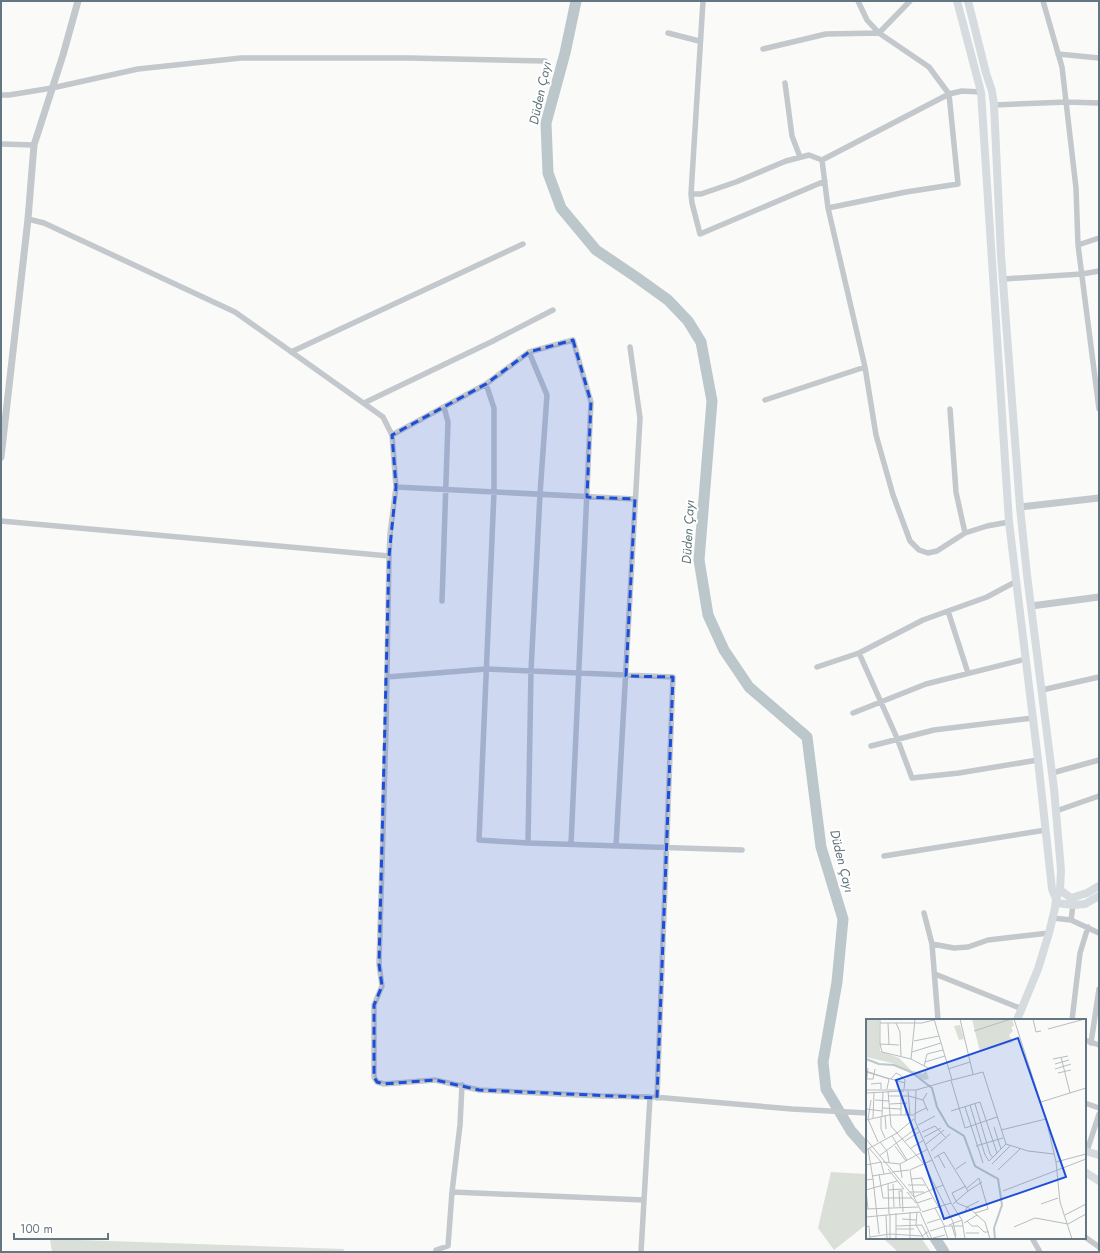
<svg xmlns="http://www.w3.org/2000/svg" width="1100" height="1253" font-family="Jost,sans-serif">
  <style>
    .green { fill: #dadfd7 }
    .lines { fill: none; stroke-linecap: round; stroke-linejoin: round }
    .river { stroke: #bbc7cb; stroke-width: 11 }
    .minor { stroke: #c3c8cc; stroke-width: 5.5 }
    .tertiary { stroke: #c3c8cc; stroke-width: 7 }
    .secondary { stroke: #d6dbdf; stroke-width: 8 }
    .marked { fill: #1d4ed8; fill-opacity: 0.2; stroke: #1d4ed8; stroke-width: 3; stroke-dasharray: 8 5; stroke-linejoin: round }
    .labels { text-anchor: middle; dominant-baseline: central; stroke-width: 4; stroke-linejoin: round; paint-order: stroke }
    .water-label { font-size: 13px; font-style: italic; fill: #60757c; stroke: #fff }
    .inset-river { fill: none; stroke: #bbc7cb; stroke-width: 2 }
    .inset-road { fill: none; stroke: #b5bdc2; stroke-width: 1 }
    .view { fill: #1d4ed8; fill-opacity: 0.15; stroke: #1d4ed8; stroke-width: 2 }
    .inset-edge { fill: none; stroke: #657683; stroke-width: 2 }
  </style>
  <rect width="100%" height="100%" fill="#fafaf8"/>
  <path class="green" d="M831,1172L867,1174V1224L834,1250L818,1228Z
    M883,1238H921L931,1252H898Z
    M50,1239L344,1249L343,1252H52Z"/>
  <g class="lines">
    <path class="river" d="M576,1L565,53L546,123L548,173L561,208L596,250L636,277L668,300L688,321L701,342L712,401L699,560L708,615L724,650L749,687L807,737L821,847L843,919L837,982L823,1062L826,1089L851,1131L867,1149
      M935,1238L944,1252"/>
    <path class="minor" d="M703,1L691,194L692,203L700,234L825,181
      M1043,1L1062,67L1076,188L1078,245L1099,409
      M668,33L699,41
      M763,49L826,34L879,33L910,1
      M1058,54L1099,58
      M785,83L792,136L800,157
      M981,92L962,91L949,94L822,160L828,208L865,367L876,435L893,495L910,541L919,550L928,553L937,551L965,533L987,526L1009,522
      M1,95H9L52,88L138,69L241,58H410L545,61
      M994,105L1067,102L1099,103
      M1,144L34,145
      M691,194H701L736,182L786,161L809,155L822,160
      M828,208L906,192L958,184L949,94L929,67L879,33L867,20L858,1
      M28,219L44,223L235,312L383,417L392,435L396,487L390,534L389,556L386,731L379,964L382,986L374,1005V1077L377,1082L384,1084L435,1080L479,1090L601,1096L650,1097L641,1252
      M1078,245L1099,238
      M1003,279L1082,274L1099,271
      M291,352L523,244
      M486,384L494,408V492L479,840L528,843L742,850
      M765,400L865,367
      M364,403L493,341L553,310
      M950,409L956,492L965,533
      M392,435L486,384L529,352L573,340L591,402L571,844
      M396,487L635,499
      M1,521L389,556
      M442,601L448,422L444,407
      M948,611L968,673
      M859,653L897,738L912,778L959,773L1038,760
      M817,667L859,653L923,620L987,597L1017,581
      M387,677L486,669L673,677L657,1098
      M1042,690L1099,677
      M853,713L926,684L1026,659
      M871,746L934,730L1033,718
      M1052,773L1099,760
      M1056,811L1099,796
      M528,843L531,671L540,494L547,395L529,352
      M616,846L640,418L630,347
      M884,856L1046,830
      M924,913L932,944L938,1020
      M1053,918L1071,920L1099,933
      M1071,920L1073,905
      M932,944L954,948L968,947L988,940L1049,933
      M935,974L1022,1009
      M1072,1020L1080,953L1088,927
      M1085,1040L1099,1045
      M1091,1043L1099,989
      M654,1097L792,1109L867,1113
      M1085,1103L1099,1108
      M1087,1151L1099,1114
      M452,1192L644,1200
      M1085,1237L1099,1247
      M1032,1238L1040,1252
      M436,1252V1250L448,1246L452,1192L460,1125L462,1085"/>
    <path class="tertiary" d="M1,457L28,219L34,145L63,55L78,1
      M1020,507L1099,498
      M1031,606L1099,597"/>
    <path class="secondary" d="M957,1L981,92L1009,522L1038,760L1052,889L1056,899
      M968,1L986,73L992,91L994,105L1001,255L1020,507L1027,575L1054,789L1061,870L1060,890L1056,899L1055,908L1049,933L1038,969L1017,1020
      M1060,890L1071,898L1087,893L1099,886
      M1056,903L1073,905L1085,904L1099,896
      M1085,1151L1099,1155
      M1085,1172L1099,1181"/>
  </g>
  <path class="marked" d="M573,340L591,402L587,497L635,499L626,676L673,677L657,1098L479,1090L435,1080L384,1084L377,1082L374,1077V1005L382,986L379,964L389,556L396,487L392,435L486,384L529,352Z"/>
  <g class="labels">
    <g class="water-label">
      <text transform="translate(540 93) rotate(-78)">Düden Çayı</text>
      <text transform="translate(688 532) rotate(-87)">Düden Çayı</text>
      <text transform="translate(842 861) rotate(76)">Düden Çayı</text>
    </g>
  </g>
  <g transform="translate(866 1019)">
    <rect width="220" height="220" fill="#fafaf8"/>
    <path d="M0,0H13L14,32L33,39L45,51L57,55L60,51L63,60L58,61L26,44L0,38ZM106,0H146L148,7L145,8L147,12L143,16L147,23L114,33ZM94,6L98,20L93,21L88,7Z" fill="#dadfd7"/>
    <path class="inset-river" d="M0,40L13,45L28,46L45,53L66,69L71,88L82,107L98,117L109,147L132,160L136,186L128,209L129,220"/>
    <path class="inset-road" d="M14,0V25L16,33L45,40L62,49L81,44M68,0L86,61L117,53L140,125L162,132L188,135M94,0L107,55M148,0L180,100L190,143L194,183L206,220M167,0L170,13L175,12M14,4H56L68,1M22,4L23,25M30,4L34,13L35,37M182,10L219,0M108,12L145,0M48,22L73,17M14,25L33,26M46,33L75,24M195,38L204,74M45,40L49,0M187,40L202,37M59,43L79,37M189,45L203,41M58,47L61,35L77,31M82,50L104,43M189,50L205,45M0,52L23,60L21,70M0,53L39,64M192,54L205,51M0,60H7L9,50M25,60L30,54L34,56L39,61L38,70M85,61L99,109L131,98M0,65L2,49M5,65L15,64V70M0,71H50M50,71L85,61M50,71L49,102L85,184L96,201L99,220M22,72L25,107L58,145L87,203L90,217M42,72L44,96M0,74L38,72M23,77H43L57,81L61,74M5,81L2,100L12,123M9,81L23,82M57,81L62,92M175,83L220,69M39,84L40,96M24,85L41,84M109,85L124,135L127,139M104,86L119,136L123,142L140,125M99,88L117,144M17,89L35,90M0,90L16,92M85,92L114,83L131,134M48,95L60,89M19,96L20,110M35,96V72M16,97L17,73M15,98V110L19,119M7,99L8,73M0,101L23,96H48M52,106L69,97M128,108L135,130M135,111L180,100M56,113L69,107L79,118M26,117L41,141M58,118L75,109M0,120L48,178L55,192M39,122L53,113M14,123L21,132L23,143M60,125L78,111M29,127L40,142M110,127L137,119M3,129L16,144M45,129L58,121M2,130L7,160M0,131L31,114L48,100M65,132L84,115M72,136L79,149M13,137L52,108M68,139L78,133L102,172L87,185M66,141L44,151L48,178L77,166M15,143L18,155M17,143L34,145L62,130M190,143L220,135M34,145L36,159M126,145L144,127M0,146L15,143M22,150L38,170M90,150L100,143M132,151L154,130M26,153L43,151M13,155L17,179H46M6,157L25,154M45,160L56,159L73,189M0,161L7,160L13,215M22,165L23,195M27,165L28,188M42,166H59M100,167L86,174L91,184L103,189L119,203L124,220M101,169L113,159L122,190L109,194M0,171L31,162M0,171L2,190M22,171L37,170M36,171L37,193M102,172L116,163M137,172L220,140M41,173L50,184M43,173H58M51,184L66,179M175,185L192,179M34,188L33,172H36M69,189L79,208M0,190L52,188M44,193V220M51,193L50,206L58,220M56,193L85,184M99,193L101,188L113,182M20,196L21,220M199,196L220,185M0,198L54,193L66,220M36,200L50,201M101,202L106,207H112L118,213H123M61,204L74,200M98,204L111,196M83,206L96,201M30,207L56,206L63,220M86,207L90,220M0,208L3,207L4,220M78,208L82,220M148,208L169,199L202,205L220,195M30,210H48M64,212L80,207H97M100,214H113M4,218L24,215L56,217L63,212M67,219L79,216M24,220V195M30,220V194"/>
    <path class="view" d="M152,19L200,158L78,200L30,61Z"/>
    <rect width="220" height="220" class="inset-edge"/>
  </g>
  <rect width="1100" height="1253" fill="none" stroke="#657683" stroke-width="4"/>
  <path d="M14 1233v6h94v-6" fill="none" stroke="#657683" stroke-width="2"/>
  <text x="20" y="1233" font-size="12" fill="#657683" stroke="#ffffff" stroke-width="3" paint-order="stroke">100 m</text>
</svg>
